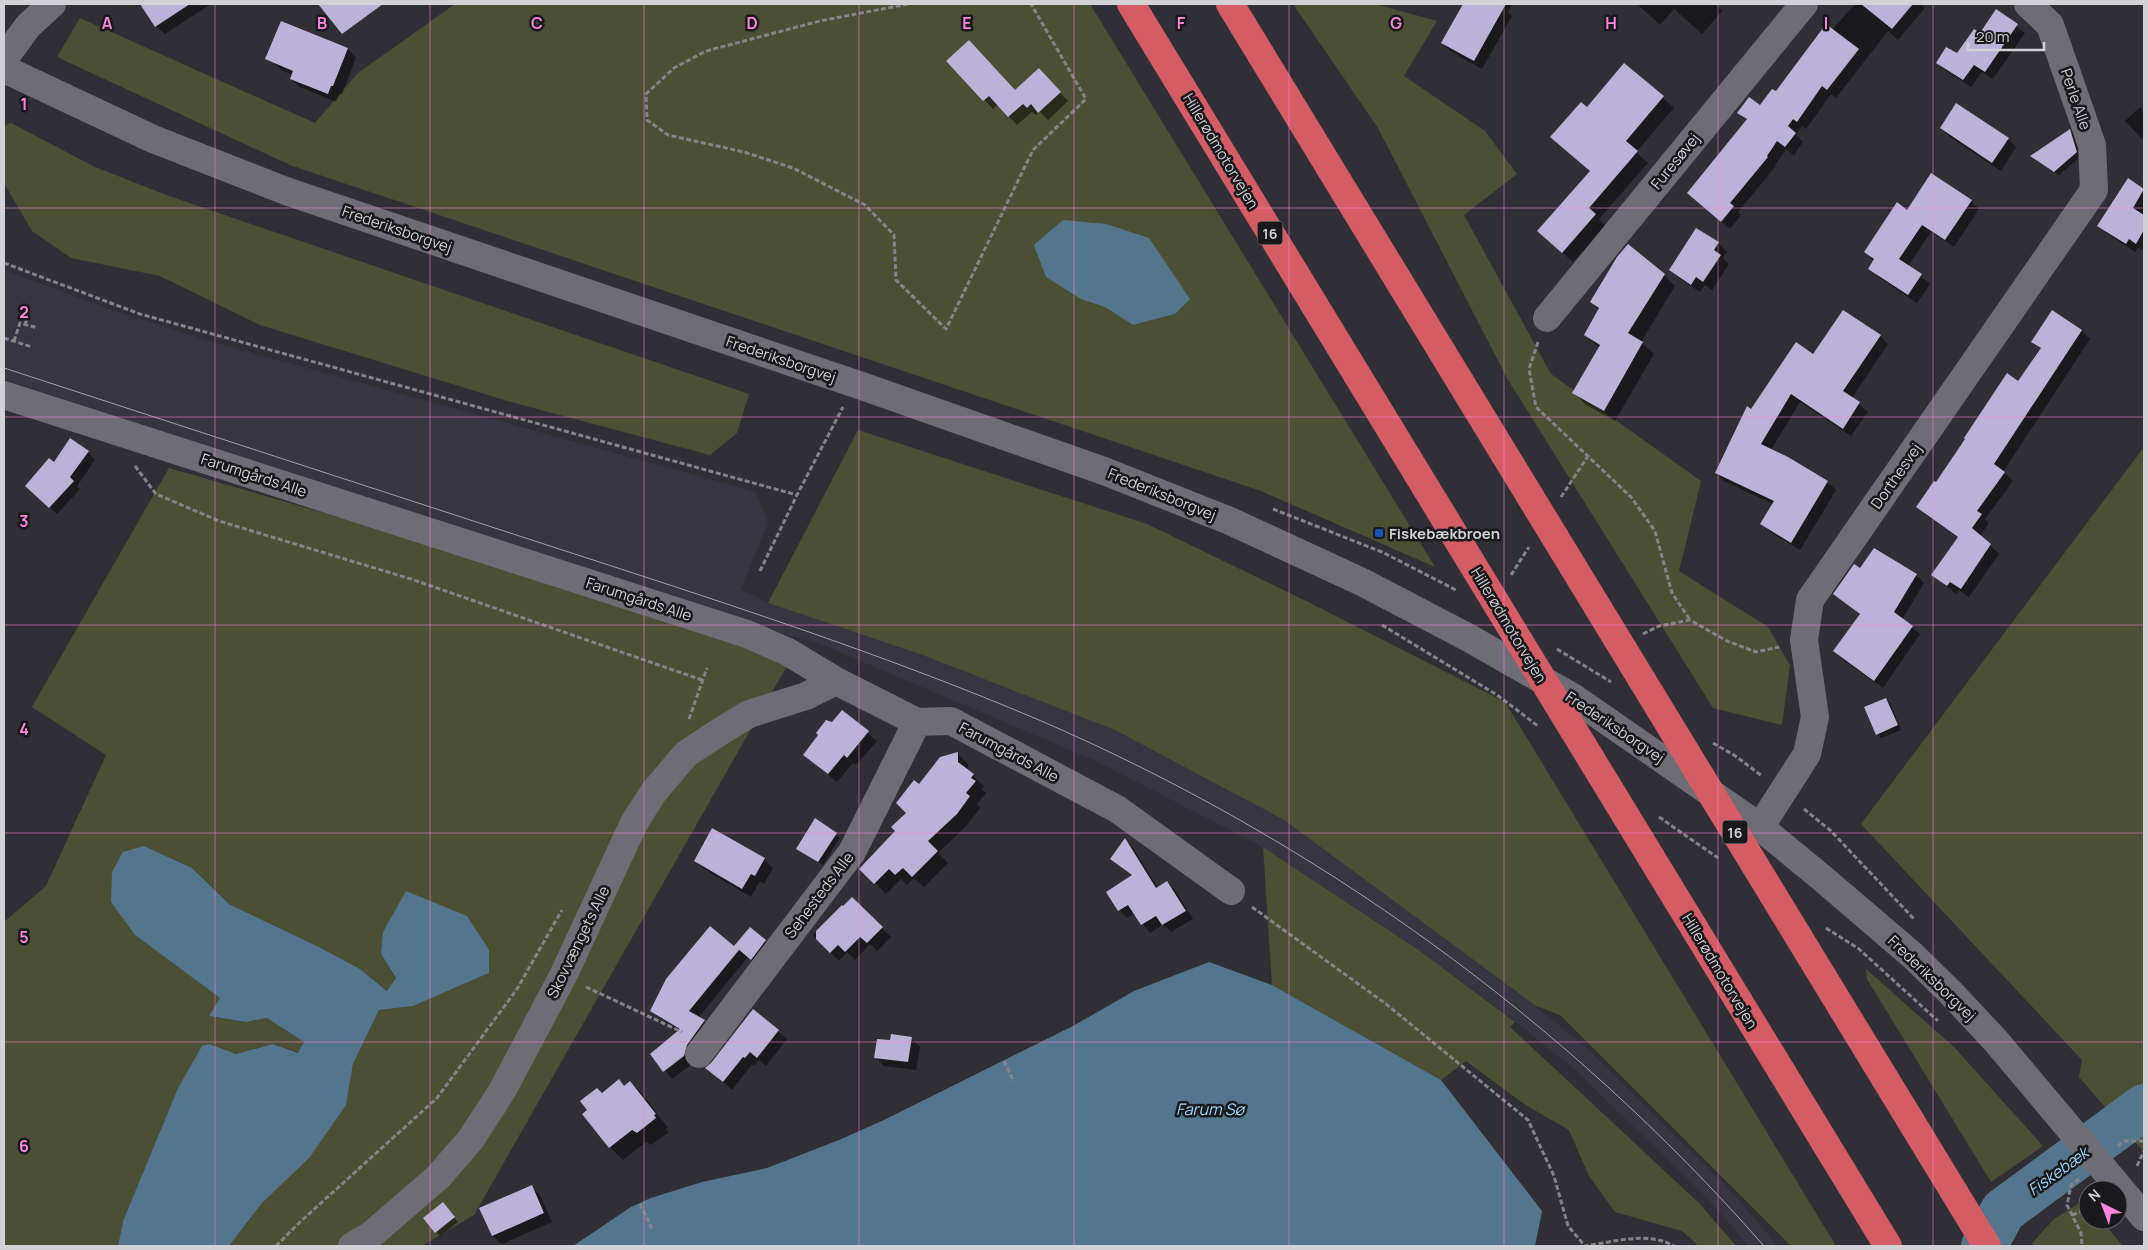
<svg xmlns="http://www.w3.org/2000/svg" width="2148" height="1250" font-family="Manrope,sans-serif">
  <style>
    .built { fill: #383542 }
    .green { fill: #4b5034; fill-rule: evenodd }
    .water { fill: #54768c }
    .shadow { fill: #0007 }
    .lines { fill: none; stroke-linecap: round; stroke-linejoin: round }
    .river { stroke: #54768c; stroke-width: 46 }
    .building { fill: #bab2d7 }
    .path { stroke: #848388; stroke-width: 3; stroke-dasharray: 5 2.5; stroke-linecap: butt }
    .minor { stroke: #6e6c74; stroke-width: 28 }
    .highway { stroke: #d45c65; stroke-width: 28 }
    .tram { stroke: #a1a0a5; stroke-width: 1 }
    .grid { fill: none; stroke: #fe85df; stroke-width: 1; stroke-opacity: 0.55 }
    .transit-dot { fill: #1a4fb4; stroke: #19181b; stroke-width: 2 }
    .labels { text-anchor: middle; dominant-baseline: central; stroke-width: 5; stroke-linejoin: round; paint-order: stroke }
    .shield { fill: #19181b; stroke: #9a9a9e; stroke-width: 1 }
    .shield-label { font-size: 14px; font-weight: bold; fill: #d2d2d6 }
    .street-label { font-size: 15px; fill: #d2d2d6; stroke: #19181b }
    .poi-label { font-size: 15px; font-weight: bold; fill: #d2d2d6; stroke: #19181b; text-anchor: start }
    .water-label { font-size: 16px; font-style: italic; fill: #9bd6fe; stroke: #19181b }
    .grid-label { font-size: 16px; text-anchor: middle; font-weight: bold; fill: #fe85df; stroke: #19181b; stroke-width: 5; stroke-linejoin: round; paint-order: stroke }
  </style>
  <rect width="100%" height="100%" fill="#312f36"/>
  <path class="built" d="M4,270L109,309L216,343L756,492L768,523L741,589L768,603L920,654L1115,730L1284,820L1536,1006L1586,1048L1723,1183L1778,1246H1749L1707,1198L1572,1067L1498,1008L1420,951L1263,847L1096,761L821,644L729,619L4,379Z"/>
  <path class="green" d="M455,4H1090L1435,567L1261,491L290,165L57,57L80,18L315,123L358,73ZM1105,306L1175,314L1133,325Z
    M1293,4H1375L1437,21L1404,76L1485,131L1517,174L1464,215L1551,374L1701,481L1679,571L1768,627L1790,665L1782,725L1713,708L1507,378L1378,128Z
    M11,123L95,167L169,196L749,394L737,433L710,455L511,402L260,325L160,276L71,258L32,231L4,183V126Z
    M858,430L1147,524L1308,602L1505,702L1836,1246H1791L1560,1015L1536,1006L1284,820L1115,730L920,654L768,603Z
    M2144,447V1152L2079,1077L2082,1060L1861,824Z
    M169,468L796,650L474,1215L422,1246H229L262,1203L346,1105L353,1064L379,1010L413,1006L489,973L381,954L396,979L388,991L360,969L319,947L229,904L192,868L144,846L135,935L220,998L209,1016L246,1022L267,1018L304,1042L299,1053L273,1044L236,1054L209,1045L202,1047L178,1088L123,1221L118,1246H4V922L46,886L106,755L32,707Z
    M1263,847L1420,951L1515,1022L1510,1027L1700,1204L1736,1246H1694L1697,1244L1682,1231L1615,1212L1589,1176L1569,1130L1524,1104L1466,1061L1441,1080L1272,985Z
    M1866,969L1954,1047L2043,1146L1991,1182L1867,979Z
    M2083,1201L2088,1206V1220H2101L2123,1246H2034L2032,1243L2054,1219Z"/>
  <path class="water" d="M1063,220L1106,224L1149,238L1190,299L1175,314L1133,325L1105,307L1081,299L1046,277L1034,245Z
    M144,846L192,868L229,904L319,947L360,969L387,991L396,978L381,954L383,932L406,891L467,916L489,950V973L413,1006L379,1010L353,1064L346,1105L309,1158L262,1203L229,1246H118L123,1221L178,1088L202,1046L209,1044L236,1054L273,1044L298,1053L304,1042L267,1018L246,1022L209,1016L220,998L135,935L111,902L112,872L123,852Z
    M1209,962L1272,985L1441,1080L1542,1211L1535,1246H573L631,1207L651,1198L702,1182L767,1168L839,1140L884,1120L1073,1026L1134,991Z"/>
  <path class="shadow" d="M142,4H211L165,34L156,26Z
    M1464,4H1512L1508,12L1512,16L1482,69L1450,51L1442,43Z
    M1637,4H1715L1722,11L1702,34L1674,9L1660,25Z
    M1855,4H1920L1925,8L1898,40L1888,31L1836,98L1831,94L1806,129L1802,126L1796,135L1803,142L1794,155L1786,149L1775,165L1776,166L1738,212L1741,215L1730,229L1688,193L1747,120L1739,112L1760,107L1776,93Z
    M1996,11L2025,33L1993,79L1982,72L1971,87L1945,70L1937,63L1957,55L1981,35Z
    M348,49L356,58L342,94H340L336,102L300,87L291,79L293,75L281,70L273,62Z
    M948,61L1015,91L1047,78L1068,101L1048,120L1040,112L1036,115L1032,112L1017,125L998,104L993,109Z
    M1625,64L1674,108L1636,152L1648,163L1599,219L1606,226L1573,262L1550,241L1591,172L1587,109Z
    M2140,107L2144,111V136L2142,139L2125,121Z
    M1941,128L2008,139L2016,147L2001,171L1950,137Z
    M2070,131L2073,134L2080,157L2059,175L2036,160Z
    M2128,180L2144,190V212L2142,215L2144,217V251L2138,247L2135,252L2108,234L2099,226Z
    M1971,201L1979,209L1954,247L1931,232L1908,266L1930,284L1917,303L1878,277L1870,268L1874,261L1865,252L1907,211Z
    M1718,243L1727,252L1723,258L1729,264L1712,290L1705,285L1700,292L1679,278L1670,270Z
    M1664,275L1675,286L1641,342L1654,354L1615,421L1585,404L1574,392L1600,348L1585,335L1599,310L1591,302Z
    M2052,312L2082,331L2090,339L2003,472L2013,481L1985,519L1989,523L1980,536L1999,554L1969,597L1959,590L1956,594L1933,575L1958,538L1926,515L1917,507L2018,382L2041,350L2033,341Z
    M1880,336L1888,344L1852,398L1868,412L1851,436L1800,402L1771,450L1827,482L1836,490L1800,550L1770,532L1761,523L1773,504L1724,481L1716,473L1752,410L1814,355Z
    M88,452L95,460L77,486L80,489L57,514L34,493L54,464Z
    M1860,570L1916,575L1924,583L1902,620L1920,634L1883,688L1842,659L1835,651L1860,615L1835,594Z
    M1886,699L1890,703L1901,730L1881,738L1877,734Z
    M842,711L877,741L856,765L853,763L837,782L805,755Z
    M957,753L968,764L969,772L984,786L982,789L986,793L977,804L980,808L967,825L938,853L948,863L924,887L914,878L907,885L901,879L886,894L861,869L896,831L908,813L919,786Z
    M815,820L840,838L823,865L798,849Z
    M1125,840L1133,848L1158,888L1167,882L1175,890L1193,919L1171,932L1163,924L1150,933L1135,913L1127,918L1119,910L1133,877L1112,859Z
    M764,859L773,868L764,884L760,881L751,897L704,869L695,861Z
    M852,899L891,937L877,951L870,944L855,960L847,952L839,961L813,935L842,906L843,908Z
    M765,941L773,949L759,967L748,957L698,1018L712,1029L692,1064L672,1079L652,1055L680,1031L660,1018L652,1010L734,947Z
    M753,1010L787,1039L766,1066L759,1060L754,1066L752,1064L732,1090L707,1068Z
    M911,1038L920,1047L916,1070L884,1066L876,1057Z
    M630,1082L643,1095L668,1128L666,1129L669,1132L651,1145L646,1142L623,1160L610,1147L584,1114L602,1094L624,1087Z
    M531,1186L540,1195L552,1222L502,1244L493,1236L481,1208Z
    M446,1208L458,1222L440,1236L425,1218Z"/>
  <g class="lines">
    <path class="river" d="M1984,1246L2003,1211L2144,1107"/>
  </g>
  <path class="building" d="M140,4H190L155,27Z
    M318,4H383L342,34Z
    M1463,4H1506L1474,61L1441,43Z
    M1861,4H1913L1892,29Z
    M1996,9L2018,24L1985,72L1974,65L1963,80L1936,63L1946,47L1957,53L1974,29L1980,33Z
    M281,21L348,48L333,86H331L328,94L290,79L293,71L265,59Z
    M1826,24L1859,49L1827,90L1822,86L1797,122L1793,119L1788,126L1796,133L1785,147L1777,141L1767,156L1768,157L1730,203L1734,206L1721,222L1687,193L1747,119L1737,113L1749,97L1760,105L1772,89L1776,91Z
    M969,40L1015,90L1039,68L1061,92L1038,113L1031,104L1027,108L1023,104L1008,117L989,96L983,101L946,61Z
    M1624,63L1664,96L1626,141L1638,151L1589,208L1596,214L1562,253L1537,231L1590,171L1550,137L1581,102L1587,107Z
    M1956,103L2009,138L1992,163L1940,128Z
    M2070,129L2077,152L2054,172L2030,156Z
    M1931,173L1972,200L1945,240L1922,225L1899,259L1922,274L1908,295L1868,269L1874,259L1864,252L1897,202L1907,210Z
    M2128,178L2144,189L2133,208L2144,215V230L2136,244L2129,239L2126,244L2097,226Z
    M1696,228L1719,242L1714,250L1721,255L1703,282L1696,277L1691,285L1669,270Z
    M1628,244L1665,274L1628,333L1643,342L1604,411L1572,393L1600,345L1584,335L1599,308L1590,302L1617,257Z
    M1843,310L1881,335L1843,391L1860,402L1843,429L1791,394L1761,444L1788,457L1828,481L1791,543L1760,524L1774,501L1715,473L1747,406L1751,409L1796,342L1813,354Z
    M2052,310L2082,330L1994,464L2005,472L1977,511L1982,514L1972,528L1991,544L1961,589L1950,582L1947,586L1931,575L1958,537L1916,507L1934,481L1936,482L1965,439L1964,438L2007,373L2018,381L2041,348L2031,342Z
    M70,438L89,451L70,477L74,481L49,508L25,486L49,458L54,462Z
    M1874,548L1917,574L1894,612L1913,626L1874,681L1833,651L1860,614L1833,594L1854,564L1860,568Z
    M1886,698L1898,725L1876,735L1864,707Z
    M842,710L869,731L847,758L844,755L828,774L803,755L818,735L816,733L826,720L832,722Z
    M958,752V762L974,774L971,778L976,781L966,793L970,796L957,814L928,841L938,851L912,877L903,868L895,875L889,869L874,884L859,869L895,831L891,827L906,813L896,803L914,780L919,784L940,757Z
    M815,818L837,833L818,862L796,849Z
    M712,828L765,858L755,876L751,874L742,889L694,861Z
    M1125,838L1156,888L1167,881L1186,911L1162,925L1156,916L1141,925L1128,905L1118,911L1106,892L1132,875L1110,859Z
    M852,897L883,927L867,943L860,937L845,952L838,945L830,953L816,939V931L842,905L843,906Z
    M710,926L734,946L750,927L766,940L751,960L737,948L739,950L689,1011L705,1020L687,1045L684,1056L663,1072L650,1054L680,1029L650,1011L666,979Z
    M753,1009L779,1030L757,1058L750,1052L745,1058L743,1057L723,1082L705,1068L711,1063Z
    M891,1034L912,1037L908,1062L874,1058L877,1039L890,1040Z
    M619,1079L624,1086L630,1081L656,1114L654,1115L656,1118L637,1133L632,1130L609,1148L582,1114L587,1110L580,1101L597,1088L602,1093Z
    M532,1185L544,1213L492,1236L479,1208Z
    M443,1202L455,1217L435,1233L423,1218Z"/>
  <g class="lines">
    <path class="path" d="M908,4L820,21L706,51L674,68L646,94L647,120L668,135L744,152L793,168L865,205L894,235L896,280L946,329L1033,150L1086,99L1031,4
      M4,263L140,314L797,495
      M25,324L28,316
      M4,338L32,347
      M14,341L20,323L38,328
      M1538,342L1529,369L1536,407L1631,497L1655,531L1672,593L1690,620
      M135,466L156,494L219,521L411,579L702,680
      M1561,497L1588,456
      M1273,509L1382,552L1456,590
      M760,571L797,495L843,407
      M1511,575L1529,547
      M1382,625L1497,695L1538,726
      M1643,634L1659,626L1690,620L1727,641L1756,652L1779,647
      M1557,649L1611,682
      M689,719L707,668
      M1713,743L1734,755L1762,776
      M1804,809L1831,831L1914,919
      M1659,817L1718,858
      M1252,907L1386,1004L1528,1120L1554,1176L1568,1226L1585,1246C1613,1242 1648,1231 1674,1246
      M1826,928L1859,949L1938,1021
      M586,987L682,1032
      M1004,1061L1014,1082
      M2118,1146L2124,1141H2144
      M2137,1166L2144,1151
      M2079,1179L2071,1185L2067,1205L2081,1233L2082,1246
      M640,1204L653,1231
      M2072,1215L2088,1209
      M276,1246L300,1222L437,1098L517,989L562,910"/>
    <path class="minor" d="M4,59L28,26L52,4
      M4,69L153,139L286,191L856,384L1104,471L1230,521L1362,582L1469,638L1574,698L1760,827L1822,878L1912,955L1950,992L1995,1040L2144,1217
      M1547,318L1804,4
      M4,395L747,634L788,652L836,681L917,722L951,721L1117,809L1231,891
      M1760,827L1807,754L1815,717L1804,640L1810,600L2094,190L2092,145L2050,25L2028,4
      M699,1054L852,852L917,722
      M352,1246L371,1235L438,1177L471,1139L502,1091L563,976L634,823L653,793L686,754L721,731L749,714L806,696L836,681"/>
    <path class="highway" d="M1131,4L1888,1246
      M1230,4L1987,1246"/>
    <path class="tram" d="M4,368C185,427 366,486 547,545C713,599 879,652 1039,720C1315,839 1566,1020 1764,1246"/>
  </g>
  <path class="grid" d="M215,4V1246M430,4V1246M644,4V1246M859,4V1246M1074,4V1246M1289,4V1246M1504,4V1246M1718,4V1246M1933,4V1246M4,208H2144M4,417H2144M4,625H2144M4,833H2144M4,1042H2144"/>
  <rect class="transit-dot" x="1374" y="528" width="10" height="10" rx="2.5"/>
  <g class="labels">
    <g class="shield">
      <rect x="1257.5" y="221.5" width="25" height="23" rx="4"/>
      <rect x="1722.5" y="820.5" width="25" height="23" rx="4"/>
    </g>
    <g class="shield-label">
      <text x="1270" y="233">16</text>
      <text x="1735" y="832">16</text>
    </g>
    <g class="street-label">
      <text transform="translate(2076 99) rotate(71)">Perle Alle</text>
      <text transform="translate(1221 151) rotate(59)">Hillerødmotorvejen</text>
      <text transform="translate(1675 161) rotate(-51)">Furesøvej</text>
      <text transform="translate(397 229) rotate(19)">Frederiksborgvej</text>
      <text transform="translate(781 359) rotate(19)">Frederiksborgvej</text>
      <text transform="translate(254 475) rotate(18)">Farumgårds Alle</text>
      <text transform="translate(1896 476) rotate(-55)">Dorthesvej</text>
      <text transform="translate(1162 494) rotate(22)">Frederiksborgvej</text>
      <text transform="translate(639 599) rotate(18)">Farumgårds Alle</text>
      <text transform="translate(1509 625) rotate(59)">Hillerødmotorvejen</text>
      <text transform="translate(1615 727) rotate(34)">Frederiksborgvej</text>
      <text transform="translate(1009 752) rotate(28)">Farumgårds Alle</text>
      <text transform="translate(819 895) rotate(-53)">Sehesteds Alle</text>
      <text transform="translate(578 942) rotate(-64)">Skovvængets Alle</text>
      <text transform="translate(1720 971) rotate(59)">Hillerødmotorvejen</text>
      <text transform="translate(1932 978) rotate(44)">Frederiksborgvej</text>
    </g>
    <g class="poi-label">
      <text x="1389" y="533">Fiskebækbroen</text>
    </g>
    <g class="water-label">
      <text x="1210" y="1109">Farum Sø</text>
      <text transform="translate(2058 1171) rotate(-36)">Fiskebæk</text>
    </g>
  </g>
  <g class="grid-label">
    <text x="107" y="29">A</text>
    <text x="322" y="29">B</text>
    <text x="537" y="29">C</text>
    <text x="752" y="29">D</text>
    <text x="967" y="29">E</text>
    <text x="1181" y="29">F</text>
    <text x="1396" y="29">G</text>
    <text x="1611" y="29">H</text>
    <text x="1826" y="29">I</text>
    <text x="24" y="110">1</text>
    <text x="24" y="318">2</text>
    <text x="24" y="527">3</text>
    <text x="24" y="735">4</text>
    <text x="24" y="943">5</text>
    <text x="24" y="1152">6</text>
  </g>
  <rect width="2148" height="1250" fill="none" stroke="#d2d2d6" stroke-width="10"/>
  <g transform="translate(2103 1205) rotate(318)"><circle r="24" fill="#19181b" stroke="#636266"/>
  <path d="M0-4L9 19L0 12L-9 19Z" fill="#fe85df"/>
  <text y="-8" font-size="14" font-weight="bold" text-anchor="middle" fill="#d2d2d6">N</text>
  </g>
  <path d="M1968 42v8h76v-8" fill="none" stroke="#d2d2d6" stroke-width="2.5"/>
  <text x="1976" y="42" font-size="15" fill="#d2d2d6" stroke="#19181b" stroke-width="4" paint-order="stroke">20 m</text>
</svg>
